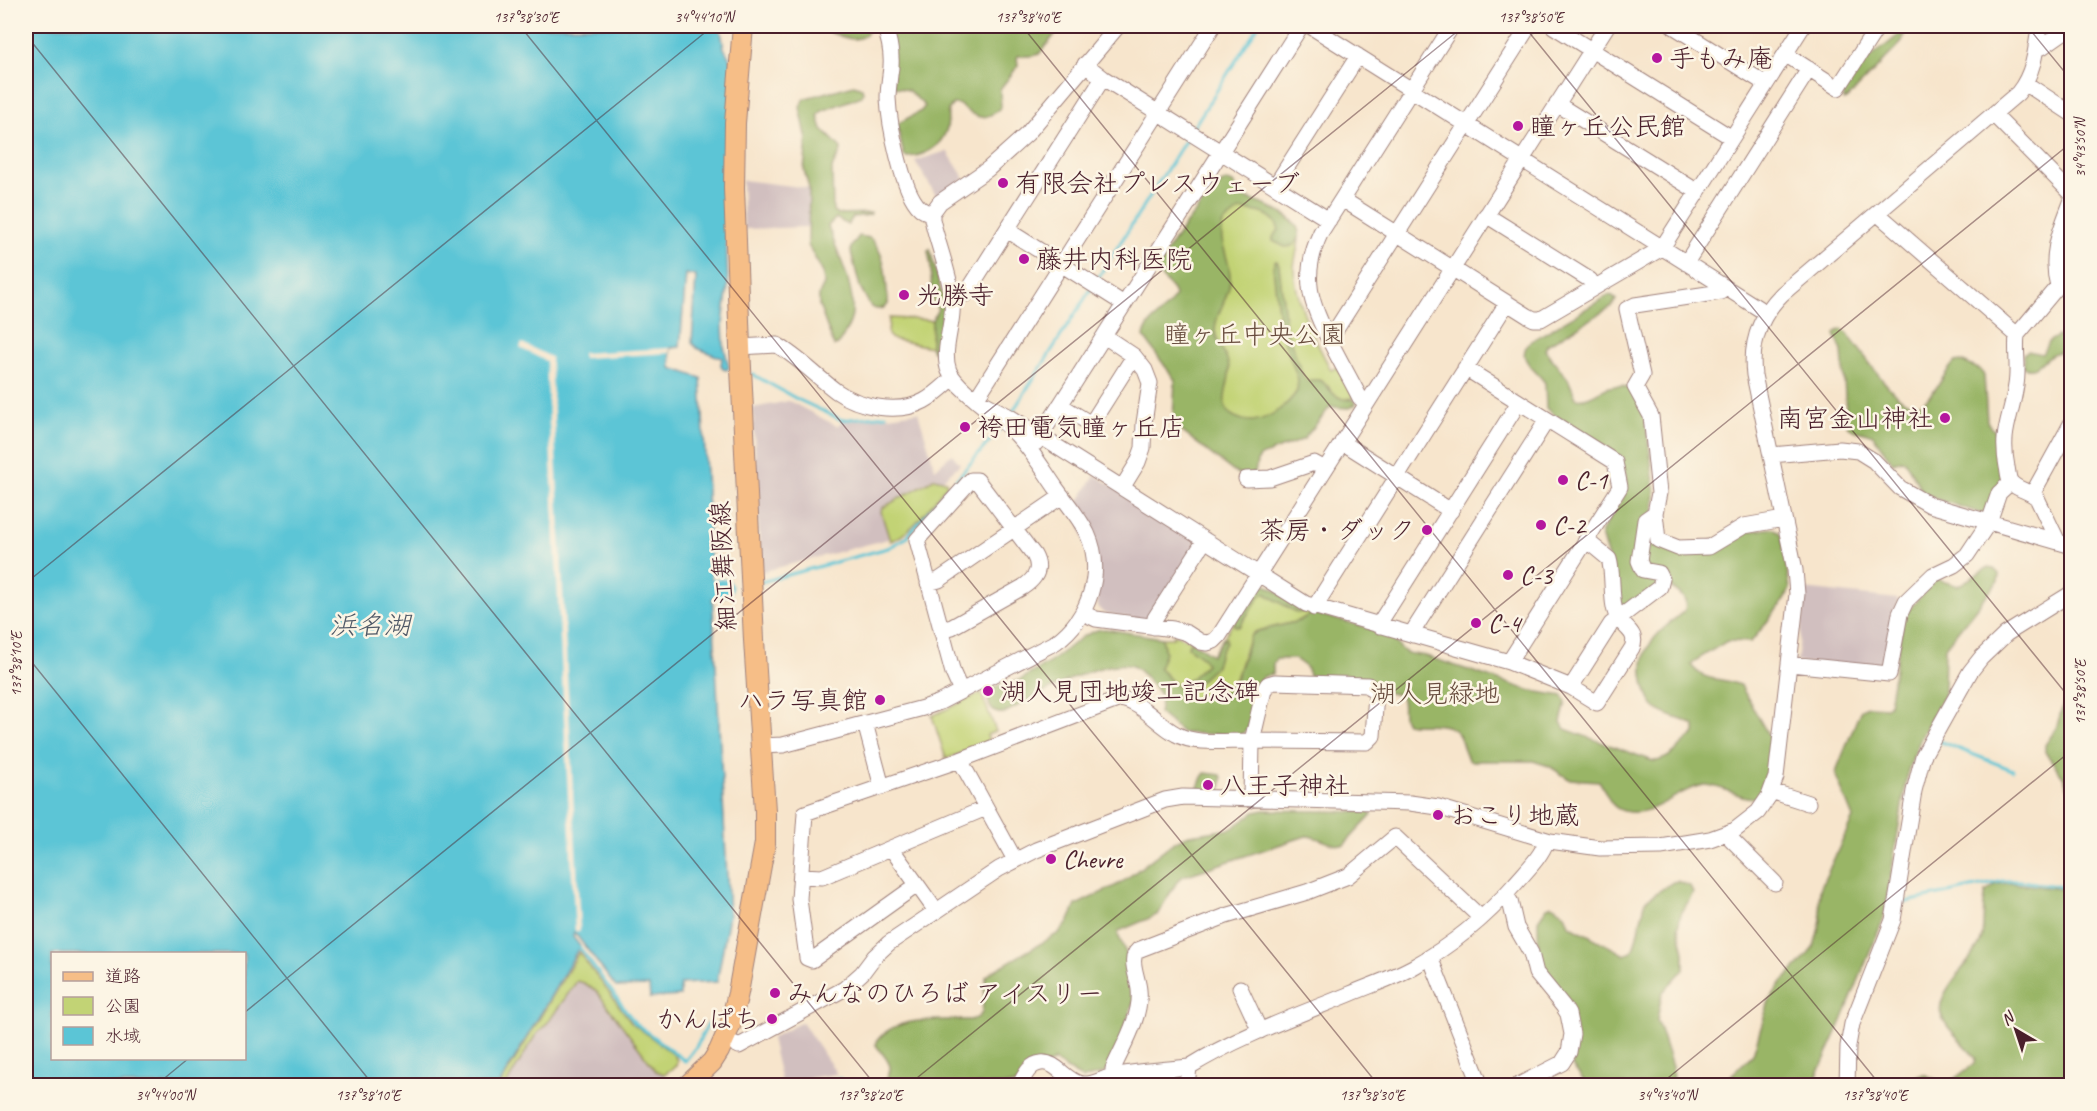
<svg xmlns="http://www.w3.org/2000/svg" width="2097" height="1111" font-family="Caveat,'Klee One',sans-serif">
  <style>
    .industrial { fill: #d1bfbf }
    .green { fill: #c2d375; stroke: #867950; stroke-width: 1.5 }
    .forest { fill: #99b566; stroke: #726a48; stroke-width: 1.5 }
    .water { fill: #5bc5d6; stroke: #527280; stroke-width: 1.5; fill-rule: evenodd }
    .pier { fill: #f7e5cc }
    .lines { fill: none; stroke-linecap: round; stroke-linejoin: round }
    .stream { stroke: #5bc5d6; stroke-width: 3 }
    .river { stroke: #5bc5d6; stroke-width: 18 }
    .minor-casing { stroke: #a0827c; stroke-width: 17 }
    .major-casing { stroke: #a0827c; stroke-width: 22 }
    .minor { stroke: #fff; stroke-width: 15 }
    .major { stroke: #f6be87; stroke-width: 20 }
    .ticks { fill: none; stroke: #4a1f2b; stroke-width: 1.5; stroke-opacity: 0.45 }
    .poi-dot { fill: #b5179e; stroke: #fcf5e5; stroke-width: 2 }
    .labels { text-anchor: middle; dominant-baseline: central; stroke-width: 5; stroke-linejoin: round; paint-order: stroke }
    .poi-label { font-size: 26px; fill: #4a1f2b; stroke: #fcf5e5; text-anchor: start }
    .park-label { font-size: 26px; fill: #684c3e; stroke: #fcf5e5 }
    .street-label { font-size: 26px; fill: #4a1f2b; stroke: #fcf5e5 }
    .water-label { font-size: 27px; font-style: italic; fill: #505967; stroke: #fcf5e5 }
    .neatline { fill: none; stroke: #4a1f2b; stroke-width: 2 }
    .ticks-label { font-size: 15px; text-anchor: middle; fill: #4a1f2b }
  </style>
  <rect width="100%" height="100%" fill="#fcf5e5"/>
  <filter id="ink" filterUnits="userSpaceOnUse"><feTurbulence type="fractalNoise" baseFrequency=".0167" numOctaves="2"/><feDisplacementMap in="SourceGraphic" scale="12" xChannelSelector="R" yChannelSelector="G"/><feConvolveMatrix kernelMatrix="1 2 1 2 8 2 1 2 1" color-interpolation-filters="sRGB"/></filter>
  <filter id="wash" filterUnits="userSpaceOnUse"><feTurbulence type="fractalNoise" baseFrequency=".008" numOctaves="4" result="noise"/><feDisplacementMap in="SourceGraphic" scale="24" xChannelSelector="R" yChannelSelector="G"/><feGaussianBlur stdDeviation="1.35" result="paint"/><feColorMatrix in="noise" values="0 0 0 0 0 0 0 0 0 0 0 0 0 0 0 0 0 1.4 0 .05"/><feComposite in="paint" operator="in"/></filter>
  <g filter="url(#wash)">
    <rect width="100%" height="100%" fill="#f7e5cc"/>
    <path class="industrial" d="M947,151L965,179L937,197L915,161Z
      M742,180L809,188L808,227L744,229Z
      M789,401L837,426L842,422L918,412L935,469L952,454L960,464L942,480L933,478L881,508L888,539L761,572L753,408Z
      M1095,475L1195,538L1197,547L1153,615L1141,621L1102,612L1098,606L1076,506Z
      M1803,589L1898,599L1887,672L1797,662L1804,607Z
      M577,981L584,983L597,992L632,1037L648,1062L656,1071L664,1074L671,1084L669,1086H506L535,1036L549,1021Z
      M802,1022L837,1074L781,1082L771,1038Z"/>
    <path class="green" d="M1230,194C1246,198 1288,211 1296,225C1304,238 1293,257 1294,271C1297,307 1315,339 1331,370L1338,367L1355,397L1344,400L1332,393L1328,386L1311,380L1308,381L1290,411L1225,431L1197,320L1208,246Z
      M889,318L932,320L931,347L892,339L888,335Z
      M935,478L946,481L947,485C933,501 911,536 890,541L881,512L882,508Z
      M1257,586L1312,613L1299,621L1254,632C1248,638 1247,646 1244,654C1232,690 1230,698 1189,699L1159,668L1162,638H1173L1174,634L1191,641L1212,655Z
      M981,693L996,731L987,735L989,742L946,759L932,716Z
      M579,952L632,1023L673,1054L677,1060L676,1066L664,1074L656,1071L597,992L584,983L577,981L549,1021L535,1036L506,1085H500Z"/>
    <path class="forest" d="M814,26H865L869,30C858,51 828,29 814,26Z
      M888,26H924L926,33L931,37L938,38L967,26H1062L1039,54L1033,56H1017L1018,66L1000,89L1001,107C984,124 974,117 958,104H953L948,110C947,117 949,125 946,131C940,148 924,156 907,157L904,156L897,124L921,111L925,106L908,90L894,87Z
      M1900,34L1904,35L1902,42L1847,99L1844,100L1843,92L1859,67Z
      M854,85L862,88L863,92L862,96L822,111L818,116L822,129L841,148C841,156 833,161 832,169L833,211L838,214L871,213L870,215L853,217L848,225L836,218L828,226C837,252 858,292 851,319C849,328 842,337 838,345L834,346L819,305V295L824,284L823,273L808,245L809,188L804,170L807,140L800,107L803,100L806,98Z
      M1226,181C1237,182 1235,188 1239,196C1255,201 1302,216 1299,237C1297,244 1292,247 1285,247L1273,241V237L1279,230C1274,212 1256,211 1240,210L1223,223C1217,244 1232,260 1230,281C1229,298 1216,312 1215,329C1215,343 1227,353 1229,367C1232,384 1214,407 1235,417C1242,420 1245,421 1253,421C1270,419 1288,405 1297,391L1298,379L1280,329L1273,266L1275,261H1277L1279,265L1286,328L1303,377L1308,381C1326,376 1324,387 1336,396C1342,400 1348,399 1355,400L1356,404L1350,408L1330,407L1304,439L1261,456L1257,461L1255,473L1241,475L1234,472L1175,426L1173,418L1175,380L1144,337C1147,318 1167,313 1175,296L1173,290L1157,272C1158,257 1213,186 1226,181Z
      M859,236L870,238C888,256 885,278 888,301V304C884,310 876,310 871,307L860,287L851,252V247Z
      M930,249L944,303L939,348L935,352L931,349L932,320L938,309C929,297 932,285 931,271C931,264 929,257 928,251Z
      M1609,295L1613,296L1616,300L1611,307L1547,345L1545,350L1568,379L1576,398C1595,402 1606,377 1631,389L1644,411L1655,489L1653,538L1677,552L1738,533L1773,528L1779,532L1782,538L1790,589L1784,600L1751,642L1727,641L1693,662L1691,665C1705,684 1722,676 1741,686L1771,740L1773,745L1770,776L1761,796C1746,804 1720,783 1703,785C1677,789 1653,819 1624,811C1608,807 1607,792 1599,781L1569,779L1549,766L1533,761H1470C1462,753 1464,743 1458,734C1448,719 1422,727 1406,723C1399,714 1406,704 1400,695L1310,677L1306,667L1295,659H1276L1273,664V674L1262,677L1249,727L1242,735L1183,733L1159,713C1163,694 1162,696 1149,681C1144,676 1139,668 1132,666C1103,656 1032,699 1004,713C992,715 987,705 989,695L995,687L1020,680L1049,663L1082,637L1097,630L1105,629L1162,638L1165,652L1159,668L1187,697L1191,699L1221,695L1235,682L1251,635L1258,631L1299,621L1312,613L1381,631L1391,636L1401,649L1407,653L1426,656L1531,691L1563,696L1566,702L1561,722L1565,729L1653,761C1669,762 1683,743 1695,733V726C1684,718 1668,718 1657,709C1650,704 1648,696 1646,689C1634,649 1657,634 1684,611C1691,599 1676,590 1666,584L1624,606L1622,604L1601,535C1605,519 1621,507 1625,490C1636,446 1569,432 1546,408L1545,383C1536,369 1513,358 1531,341Z
      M1842,329C1859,341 1898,419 1923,402C1937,393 1943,373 1955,362L1961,361L1981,370L1984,376L1987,421L1991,428L2000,434L2007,475L1986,515L1924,495L1905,461L1901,460L1893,463L1873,435C1863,431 1855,434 1847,425L1842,351L1835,335L1836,332Z
      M2058,336L2066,340L2067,344L2065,349C2060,353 2056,352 2051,355C2040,360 2039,372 2024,367L2023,354L2028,351L2042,354L2048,342Z
      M1987,568L1994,569L1999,574L1998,581L1945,647L1944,694L1922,735L1908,770L1884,917L1842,1021L1813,1085L1720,1086L1753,1054L1769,1001L1782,982L1800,964L1814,947L1821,920L1819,903L1820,889L1853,818L1836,776L1837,769L1861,709L1868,706L1886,707L1889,705L1904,615L1936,579L1958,586Z
      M1265,584L1304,609L1303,612L1297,613L1264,593L1260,596L1241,624L1239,627L1235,626L1234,623L1257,586Z
      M1226,638V642L1220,652L1216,666L1191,689L1185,688L1186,683L1206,664L1203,658L1188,647L1189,643H1194L1212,655L1223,639Z
      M2071,686V795L2063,776L2045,752V745L2056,729L2064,702Z
      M1205,773L1221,775L1222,778L1221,792L1197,790L1202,777Z
      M1264,810L1368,812L1372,815L1344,845C1331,847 1319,836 1306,836L1184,876L1178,880L1157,915L1119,931L1118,935L1129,960L1135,997L1111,1065L1104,1073L1083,1079L1054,1061L1014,1085H882C897,1066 889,1063 876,1045V1042C896,1014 939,1021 970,1020L977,1018L982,1013L986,977L993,971L1059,933L1068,923L1076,905L1121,883L1174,842L1189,835L1231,829L1255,812Z
      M1678,881L1690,886L1693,893L1681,914L1678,927L1684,952V969L1662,993L1657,1020L1672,1067L1673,1085H1588L1572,1066L1575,1035L1539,967L1538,920L1547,907L1552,905L1565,914L1569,925L1625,955L1631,952L1634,947L1646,900L1673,882Z
      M2011,883L2071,890V1085H1905L1910,1079L1924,1074L1945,1084L1950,1082L1975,1063L1976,1058L1973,1054C1963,1042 1946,1029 1941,1014C1935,993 1972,962 1980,943C1986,927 1981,909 1986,892L1997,884Z"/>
    <path class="water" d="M26,26H720L724,48L732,63L726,236L728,285L723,324L724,347L729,367L727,370L723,369L721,365L722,358L697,348L692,343L696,276L686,274L680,347L670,348L671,368L701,378L729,915L717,982L680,984V996L650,998L649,986L616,987L574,932L573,937L580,946L499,1085H26ZM52,954H244V1058H52Z"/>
    <path class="pier" d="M522,343L551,357L580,931H575L546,361L520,348Z
      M670,348V353L583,358L582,353Z"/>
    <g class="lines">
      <path class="stream" d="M1193,128L1258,26
        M1096,281L1187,138
        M752,374L797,399L842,420L886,415
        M1013,411L1091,289
        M761,582L888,548L906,538L1000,429
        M1936,740L2013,770
        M1902,903L2004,881H2019L2072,888
        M579,947L635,1023L685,1061L696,1047L708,1024
        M672,1086L673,1085
        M794,1086L840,1079"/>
      <path class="river" d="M687,589L724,588"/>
    </g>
  </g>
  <g filter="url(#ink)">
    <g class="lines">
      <defs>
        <path id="minor" d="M884,26C890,41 893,58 890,75C889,83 888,91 888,98C889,122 902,192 920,208C924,212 927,212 932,213
          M1213,26L976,399L1010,417L1306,604L1509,662L1571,687L1597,703L1632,648C1639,632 1623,628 1617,616C1610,604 1614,574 1609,559L1586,540
          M1310,26L1766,313
          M1553,26L1732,138
          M1673,26L1766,84
          M2036,46L2042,47L2072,26
          M1785,54L1838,88L1878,26
          M1085,64L1103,78L1329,220
          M2025,83L2072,114
          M1557,104L1698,192
          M1994,115L2072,194
          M1275,186L1358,56
          M1342,199L1528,316L1534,319H1541L1662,248L1803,26
          M1877,213L2017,335L2058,286C2049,254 2061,229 2072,200
          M1486,215L1590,280L1594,288
          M1007,230L1124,304
          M1686,263L1809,69
          M1724,287L1721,292L1635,305L1627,309L1642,375L1635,387L1651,416L1659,493L1655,513L1658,540L1678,548L1709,547L1744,526L1784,519
          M952,297L966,294L1103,78
          M1326,334L1337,328L1529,26
          M2017,335C2015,352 2019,368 2016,385C2011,419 2000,431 2007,467C2008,471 2008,477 2010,481C2015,489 2030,491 2037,498L2058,542
          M1104,336L1134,356L1145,370L1150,383L1144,423L1143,448L1138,462L1122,488
          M740,347L777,345C798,357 816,376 836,391C859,407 898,415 924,401C935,395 944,386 953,378
          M1465,368L1615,462L1620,487L1509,662
          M1368,402L1360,398C1351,380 1341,363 1332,345C1310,304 1300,276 1321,232L1452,26
          M1060,405L1091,424L1134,356
          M1342,442L1451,511
          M1036,443L1301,26
          M1771,455L1840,449L1858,451L1874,461L1900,488L1930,505L2072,546
          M1246,479L1270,478L1314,463L1325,469
          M2033,493L2072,422
          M928,583L939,580L1062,496
          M1314,608L1507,303
          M1083,613L1096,619L1173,629L1187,633L1201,642L1207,643L1214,641L1219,636L1607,26
          M1380,626L1382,619L1519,402
          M1154,627L1155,618L1205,540
          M941,630L952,627L1023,587C1035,579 1042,569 1034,555L977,480H971L917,540L953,673L961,691
          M1413,635L1415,628L1547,420
          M1790,664L1889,674L1900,614L1906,601L1933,575L1954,565L1967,555L1989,522L1999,493L2011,482
          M1275,682L1368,685L1376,694L1373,736L1367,742L1252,741L1264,690L1268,684Z
          M1571,687L1611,624L1660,587L1662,579L1659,573L1643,570L1639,561L1645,520L1655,513
          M865,723L882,787
          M761,746L783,745L923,708L940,702L1056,642C1089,618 1105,572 1087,533C1079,517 1066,502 1056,488C1042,468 1030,447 1012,430C996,415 957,389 949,371C942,354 951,330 952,313C955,286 938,247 932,219V213L940,202L988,169L1027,134L1118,26
          M960,760L1015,860
          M1771,791L1808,803
          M1728,833L1731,839L1775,883
          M891,848L936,911
          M801,876L822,877L986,808
          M917,885L812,960L807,958L799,899L805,813L960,760L1120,699C1142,702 1157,724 1176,734C1197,746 1229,740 1252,741L1251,800
          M1504,896L1510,901L1516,927L1531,953L1536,973L1563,1006L1568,1014L1572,1034L1569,1052L1562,1063L1517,1086
          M1430,957L1481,1086
          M1240,988L1260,1031
          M725,1039L739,1046L844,989L862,973L874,957L889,943L999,869L1036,850L1165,800L1183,797L1410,803L1438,807L1550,841L1600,848L1661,847L1710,839L1735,830L1758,812L1769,796L1776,777L1797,594L1795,570L1754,375C1750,343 1759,317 1782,294L2018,93C2034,73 2036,50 2039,26
          M1113,1076V1069C1123,1046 1142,1016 1139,990C1138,977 1128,959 1138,950L1226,916L1307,892L1348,876L1395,837L1481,918
          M1019,1086C1024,1077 1029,1064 1041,1063C1057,1061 1066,1082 1082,1084C1092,1085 1100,1080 1109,1077C1131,1071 1165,1070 1189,1067
          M1187,1086L1189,1067C1239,1036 1296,1016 1350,994C1371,985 1393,978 1413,967C1451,946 1487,916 1515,884C1527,870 1541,857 1547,840
          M1847,1086L1848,1046L1852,1024L1893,920L1914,791L1923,756L1970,672L1981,658L2006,634L2072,593"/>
        <path id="major" d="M687,1086L712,1062L719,1051L730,1026L738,993L765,843V811L754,640L740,347L734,188L735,123L743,26"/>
      </defs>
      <use href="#minor" class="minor-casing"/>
      <use href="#major" class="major-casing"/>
      <use href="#minor" class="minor"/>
      <use href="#major" class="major"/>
    </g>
  </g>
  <path class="ticks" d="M520,26L1379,1086M1022,26L1881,1086M1524,26L2072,701M2027,26L2072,81M26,35L876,1086M26,583L713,26M26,655L374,1086M244,1013L1464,26M155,1086L189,1058M907,1086L2072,142M1658,1086L2072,750"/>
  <g class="poi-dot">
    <circle cx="1657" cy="58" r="6"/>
    <circle cx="1518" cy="126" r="6"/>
    <circle cx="1003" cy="183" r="6"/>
    <circle cx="1024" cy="259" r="6"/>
    <circle cx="904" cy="295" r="6"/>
    <circle cx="1945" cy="418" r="6"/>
    <circle cx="965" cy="427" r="6"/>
    <circle cx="1563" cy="480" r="6"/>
    <circle cx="1541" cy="525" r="6"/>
    <circle cx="1427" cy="530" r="6"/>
    <circle cx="1508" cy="575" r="6"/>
    <circle cx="1476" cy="623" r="6"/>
    <circle cx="988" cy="691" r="6"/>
    <circle cx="880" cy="700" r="6"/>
    <circle cx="1208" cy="785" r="6"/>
    <circle cx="1438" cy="815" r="6"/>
    <circle cx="1051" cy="859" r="6"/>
    <circle cx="775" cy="993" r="6"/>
    <circle cx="772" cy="1019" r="6"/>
  </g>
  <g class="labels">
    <g class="poi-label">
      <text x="1669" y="58">手もみ庵</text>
      <text x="1530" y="126">瞳ヶ丘公民館</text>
      <text x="1015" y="183">有限会社プレスウェーブ</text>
      <text x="1036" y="259">藤井内科医院</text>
      <text x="916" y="295">光勝寺</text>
      <text x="1933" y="418" text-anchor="end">南宮金山神社</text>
      <text x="977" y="427">袴田電気瞳ヶ丘店</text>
      <text x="1575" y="480">C-1</text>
      <text x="1553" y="525">C-2</text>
      <text x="1415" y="530" text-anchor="end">茶房・ダック</text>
      <text x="1520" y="575">C-3</text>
      <text x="1488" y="623">C-4</text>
      <text x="1000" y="691">湖人見団地竣工記念碑</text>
      <text x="868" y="700" text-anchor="end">ハラ写真館</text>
      <text x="1220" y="785">八王子神社</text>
      <text x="1450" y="815">おこり地蔵</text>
      <text x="1063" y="859">Chevre</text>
      <text x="787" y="993">みんなのひろば アイスリー</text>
      <text x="760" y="1019" text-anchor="end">かんぱち</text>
    </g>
    <g class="park-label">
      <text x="1255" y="334">瞳ヶ丘中央公園</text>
      <text x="1435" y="693">湖人見緑地</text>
    </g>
    <g class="street-label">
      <text transform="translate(723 566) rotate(-93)">細江舞阪線</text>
    </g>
    <g class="water-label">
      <text x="370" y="625">浜名湖</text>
    </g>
  </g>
  <rect width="2097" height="1111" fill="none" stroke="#fcf5e5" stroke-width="66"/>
  <rect x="51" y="952" width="195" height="108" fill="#fcf5e5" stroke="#b59f9b" stroke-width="1.5"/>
  <rect x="63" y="972" width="30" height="9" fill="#f6be87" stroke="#b59f9b" stroke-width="1.5"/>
  <text x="105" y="982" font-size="18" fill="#4a1f2b">道路</text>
  <rect x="63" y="997" width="30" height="18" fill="#c2d375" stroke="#b59f9b" stroke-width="1.5"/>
  <text x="105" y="1012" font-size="18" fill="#4a1f2b">公園</text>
  <rect x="63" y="1027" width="30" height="18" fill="#5bc5d6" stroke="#b59f9b" stroke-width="1.5"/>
  <text x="105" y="1042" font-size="18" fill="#4a1f2b">水域</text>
  <g transform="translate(2016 1030) rotate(321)" stroke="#fcf5e5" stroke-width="4.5" paint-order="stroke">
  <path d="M0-4.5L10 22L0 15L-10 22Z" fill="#4a1f2b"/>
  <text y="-9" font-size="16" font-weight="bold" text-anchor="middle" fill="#4a1f2b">N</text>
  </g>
  <rect x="33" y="33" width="2031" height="1045" class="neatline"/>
  <g class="ticks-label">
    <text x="526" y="22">137°38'30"E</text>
    <text x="704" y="22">34°44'10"N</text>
    <text x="1028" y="22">137°38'40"E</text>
    <text x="1531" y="22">137°38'50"E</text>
    <text transform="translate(2080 148) rotate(-90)" y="5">34°43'50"N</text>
    <text transform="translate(16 664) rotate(-90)" y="5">137°38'10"E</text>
    <text transform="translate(2080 692) rotate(-90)" y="5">137°38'50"E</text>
    <text x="165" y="1100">34°44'00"N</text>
    <text x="368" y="1100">137°38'10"E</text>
    <text x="870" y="1100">137°38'20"E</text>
    <text x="1372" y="1100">137°38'30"E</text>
    <text x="1667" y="1100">34°43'40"N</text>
    <text x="1875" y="1100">137°38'40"E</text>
  </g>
</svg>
